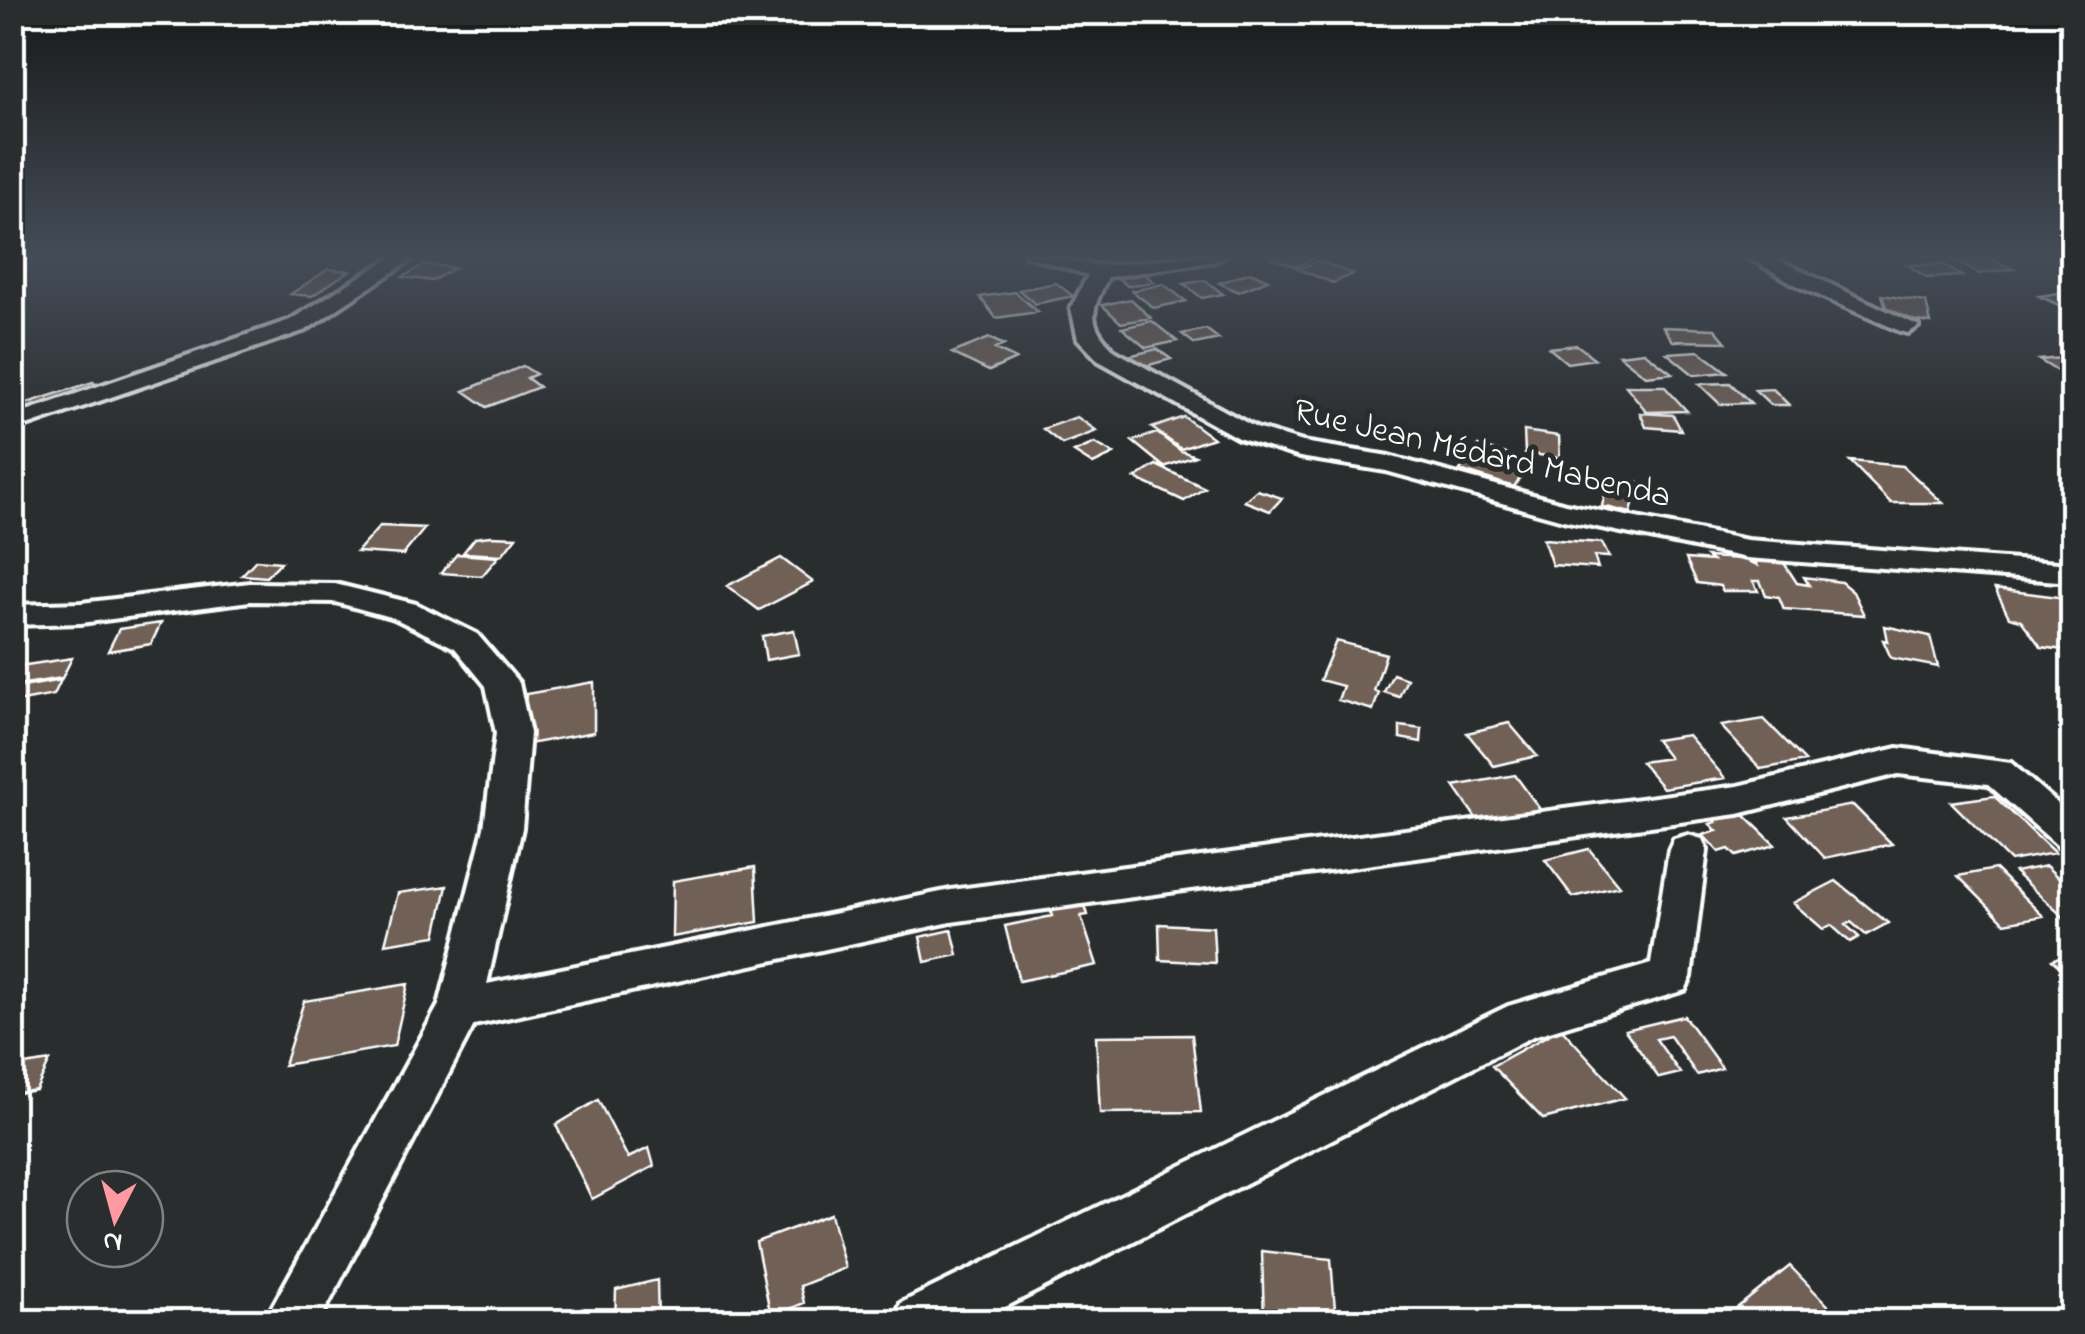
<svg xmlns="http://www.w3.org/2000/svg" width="2085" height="1334" font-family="'Indie Flower',sans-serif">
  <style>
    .building { fill: #6f6056; stroke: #fff; stroke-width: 2.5 }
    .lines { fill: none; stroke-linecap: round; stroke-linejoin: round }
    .street-casing { stroke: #fff; stroke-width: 8 }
    .street { fill: #2a2d2e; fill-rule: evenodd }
    .labels { text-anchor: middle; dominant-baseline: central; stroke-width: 10; stroke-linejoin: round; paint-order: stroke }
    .street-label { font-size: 35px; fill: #fff; stroke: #2a2d2e }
  </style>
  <rect width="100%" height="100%" fill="#2a2d2e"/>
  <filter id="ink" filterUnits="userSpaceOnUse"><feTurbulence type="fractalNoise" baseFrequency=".01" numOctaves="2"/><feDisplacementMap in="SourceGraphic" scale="20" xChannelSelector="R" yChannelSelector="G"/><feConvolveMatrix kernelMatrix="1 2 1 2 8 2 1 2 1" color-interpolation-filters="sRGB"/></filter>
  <g filter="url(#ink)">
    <path class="building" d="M1280,255H1302L1313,259L1296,267L1272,258Z
      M1946,255H1980L2013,269L1979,274Z
      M1318,261L1353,274L1333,283L1298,269Z
      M425,264L454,268L432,281L403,277Z
      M1942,264L1962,276L1927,278L1908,265Z
      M328,269L349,271L312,296L291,294Z
      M1143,272L1154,282L1127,286L1116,276Z
      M1250,272L1268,280L1238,292L1219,283Z
      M1205,280L1223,294L1202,298L1184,284Z
      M1056,283L1073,296L1035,304L1019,290Z
      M1163,284L1186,301L1154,308L1132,291Z
      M2072,291V311L2039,296Z
      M1015,292L1038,312L996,318L980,297Z
      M1882,295L1926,302L1931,323L1889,317Z
      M1131,299L1151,318L1121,323L1102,305Z
      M1152,321L1177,341L1146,348L1122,328Z
      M1663,327L1715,329L1726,342L1673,341Z
      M1206,329L1219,339L1195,344L1182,334Z
      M989,338L1004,345L995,349L1016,359L989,371L952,353Z
      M1577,345L1595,359L1567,363L1549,348Z
      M1157,349L1171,359L1142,367L1128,356Z
      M1699,351L1727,372L1694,375L1667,353Z
      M1644,352L1672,373L1646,376L1619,355Z
      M2063,358L2072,363V380L2039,360Z
      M523,366L536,374L527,378L539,387L487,407L464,391Z
      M93,382L101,389L12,418V408Z
      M1730,383L1751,403L1720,404L1699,384Z
      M1626,386H1664L1687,411L1647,412Z
      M1773,389L1789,405H1771L1755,390Z
      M1640,413L1673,415L1681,430L1646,427Z
      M1077,417L1097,431L1062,444L1043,429Z
      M1184,417L1213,438L1181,449L1152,428Z
      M1524,431L1559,436L1560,458L1525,453Z
      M1157,433L1181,451L1195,456L1164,467L1132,441Z
      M1095,443L1114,454L1093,464L1074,452Z
      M1478,446L1531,461L1514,487L1460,470Z
      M1850,461L1903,466L1943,503H1891Z
      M1156,465L1205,488L1184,501L1135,478Z
      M1609,476L1638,482L1631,513L1602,506Z
      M1257,490L1282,498L1270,511L1244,501Z
      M380,526L425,528L403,555L357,552Z
      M490,536L516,537L502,555L463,553L475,538Z
      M1543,539L1602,543L1609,557L1594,556L1598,568L1552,565Z
      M457,554L498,557L482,576L441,573Z
      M1707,557L1744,559L1757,565L1754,560L1784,563L1797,583L1809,585L1804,577L1841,582L1853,592L1864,615L1784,609L1779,597L1766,595L1760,581H1753L1758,591H1723L1720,586L1697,583L1686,559L1712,561Z
      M781,558L813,582L759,610L727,586Z
      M256,560L281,562L266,577L242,575Z
      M1995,589L2066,598L2072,608V651L2041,647L2021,620L2009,617Z
      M161,623L151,644L108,651L119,629Z
      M1885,626L1930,636L1938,667L1891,658L1883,640L1888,641Z
      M794,630L799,654L766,660L762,636Z
      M1336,641L1386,654L1374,691L1379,693L1373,710L1338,700L1343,686L1320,680Z
      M72,658L62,678L12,686L20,666Z
      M1393,674L1407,679L1399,697L1384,692Z
      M61,680L54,695L12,703V689Z
      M594,682V732L523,745L526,694Z
      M1764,719L1805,761L1761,769L1721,726Z
      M1509,723L1537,756L1494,766L1467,733Z
      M1400,726L1422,729L1421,742L1400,738Z
      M1688,735L1725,778L1663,788L1641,762L1669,758L1655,740Z
      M1515,775L1542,812L1480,824L1454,786Z
      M1994,796L2055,853L2010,861L1951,802Z
      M1853,805L1892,844L1825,858L1787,817Z
      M1737,808L1775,845L1736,856L1729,849L1719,852L1703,835L1717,831L1710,824L1716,822L1709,816Z
      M1589,849L1619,886L1573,897L1545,860Z
      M2046,866L2072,891V925L2014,872Z
      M755,867L758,922L672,937L673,881Z
      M1995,869L2043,916L2005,923L1958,876Z
      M1836,881L1888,923L1866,935L1851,922L1846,925L1859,937L1850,942L1831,925L1823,929L1793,903Z
      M447,886L436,936L385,944L398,893Z
      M1082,896L1088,915L1081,916L1097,965L1019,981L1005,926L1052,916L1048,903Z
      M1159,924L1213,927L1215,963L1160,960Z
      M952,930L958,955L925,962L920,937Z
      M2072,951V977L2052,960Z
      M408,984L394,1046L284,1065L304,1001Z
      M1684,1016L1722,1068L1697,1075L1670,1036L1656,1039L1680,1073L1659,1078L1625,1030Z
      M1561,1028L1625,1098L1543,1119L1492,1066Z
      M1192,1035L1201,1112L1100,1113L1096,1036Z
      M50,1061L36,1090L12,1094V1067Z
      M598,1100L628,1158L649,1148L654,1166L592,1199L556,1125Z
      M831,1214L845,1268L800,1286L804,1303L771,1317L756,1242Z
      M1262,1251L1331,1259L1336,1322H1264Z
      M1790,1266L1844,1322H1719Z
      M657,1280L658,1322H615L616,1290Z"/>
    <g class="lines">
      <defs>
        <path id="street" d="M395,255H418L306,330L12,431V416L290,320Z
          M1025,255C1054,254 1082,266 1104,265C1145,263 1184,255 1225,255L1215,261L1108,277C1091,312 1086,322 1115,351L1256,428L1303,442L1389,456L1566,504L1747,540L2072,564V582L1747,558L1563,520L1386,471L1300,457L1238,438L1099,361L1078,339L1071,308L1088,275Z
          M1744,255H1768L1919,326L1908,333L1900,331L1800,287Z
          M250,583L335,584L416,604L477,634L519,683L530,733L522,828L487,984L951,890L1738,786L1898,748L2011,763L2072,816V852L2059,847L1988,784L1898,774L1738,814L951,922L474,1025L319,1322H264L439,1005L484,828L496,733L486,686L455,648L394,618L335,602L250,601L81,623L12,625V605L81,603Z
          M1688,835L1702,839L1707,850L1691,977L1685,990L1533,1036L976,1322H894L901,1303L1508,1006L1651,964L1669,850L1674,839Z"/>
      </defs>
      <use href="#street" class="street-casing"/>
      <use href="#street" class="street"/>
    </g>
  </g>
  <linearGradient id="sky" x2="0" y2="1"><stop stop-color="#171919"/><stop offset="0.58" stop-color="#444c57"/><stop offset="1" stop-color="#444c57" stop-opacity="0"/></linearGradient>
  <rect width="2085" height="442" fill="url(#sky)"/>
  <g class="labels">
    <g class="street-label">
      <text transform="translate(1482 455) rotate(13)">Rue Jean Médard Mabenda</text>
    </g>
  </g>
  <rect width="2085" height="1334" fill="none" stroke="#2a2d2e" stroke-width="50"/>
  <rect x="25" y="25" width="2035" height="1284" fill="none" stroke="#fff" stroke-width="4" filter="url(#ink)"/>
  <g transform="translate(115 1219) rotate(186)"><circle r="48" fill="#2a2d2e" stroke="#7f8182" stroke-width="2.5"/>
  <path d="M0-8L18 38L0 25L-18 38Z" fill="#ff9aa2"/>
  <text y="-15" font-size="28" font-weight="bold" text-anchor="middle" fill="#ffffff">N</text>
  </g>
</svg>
